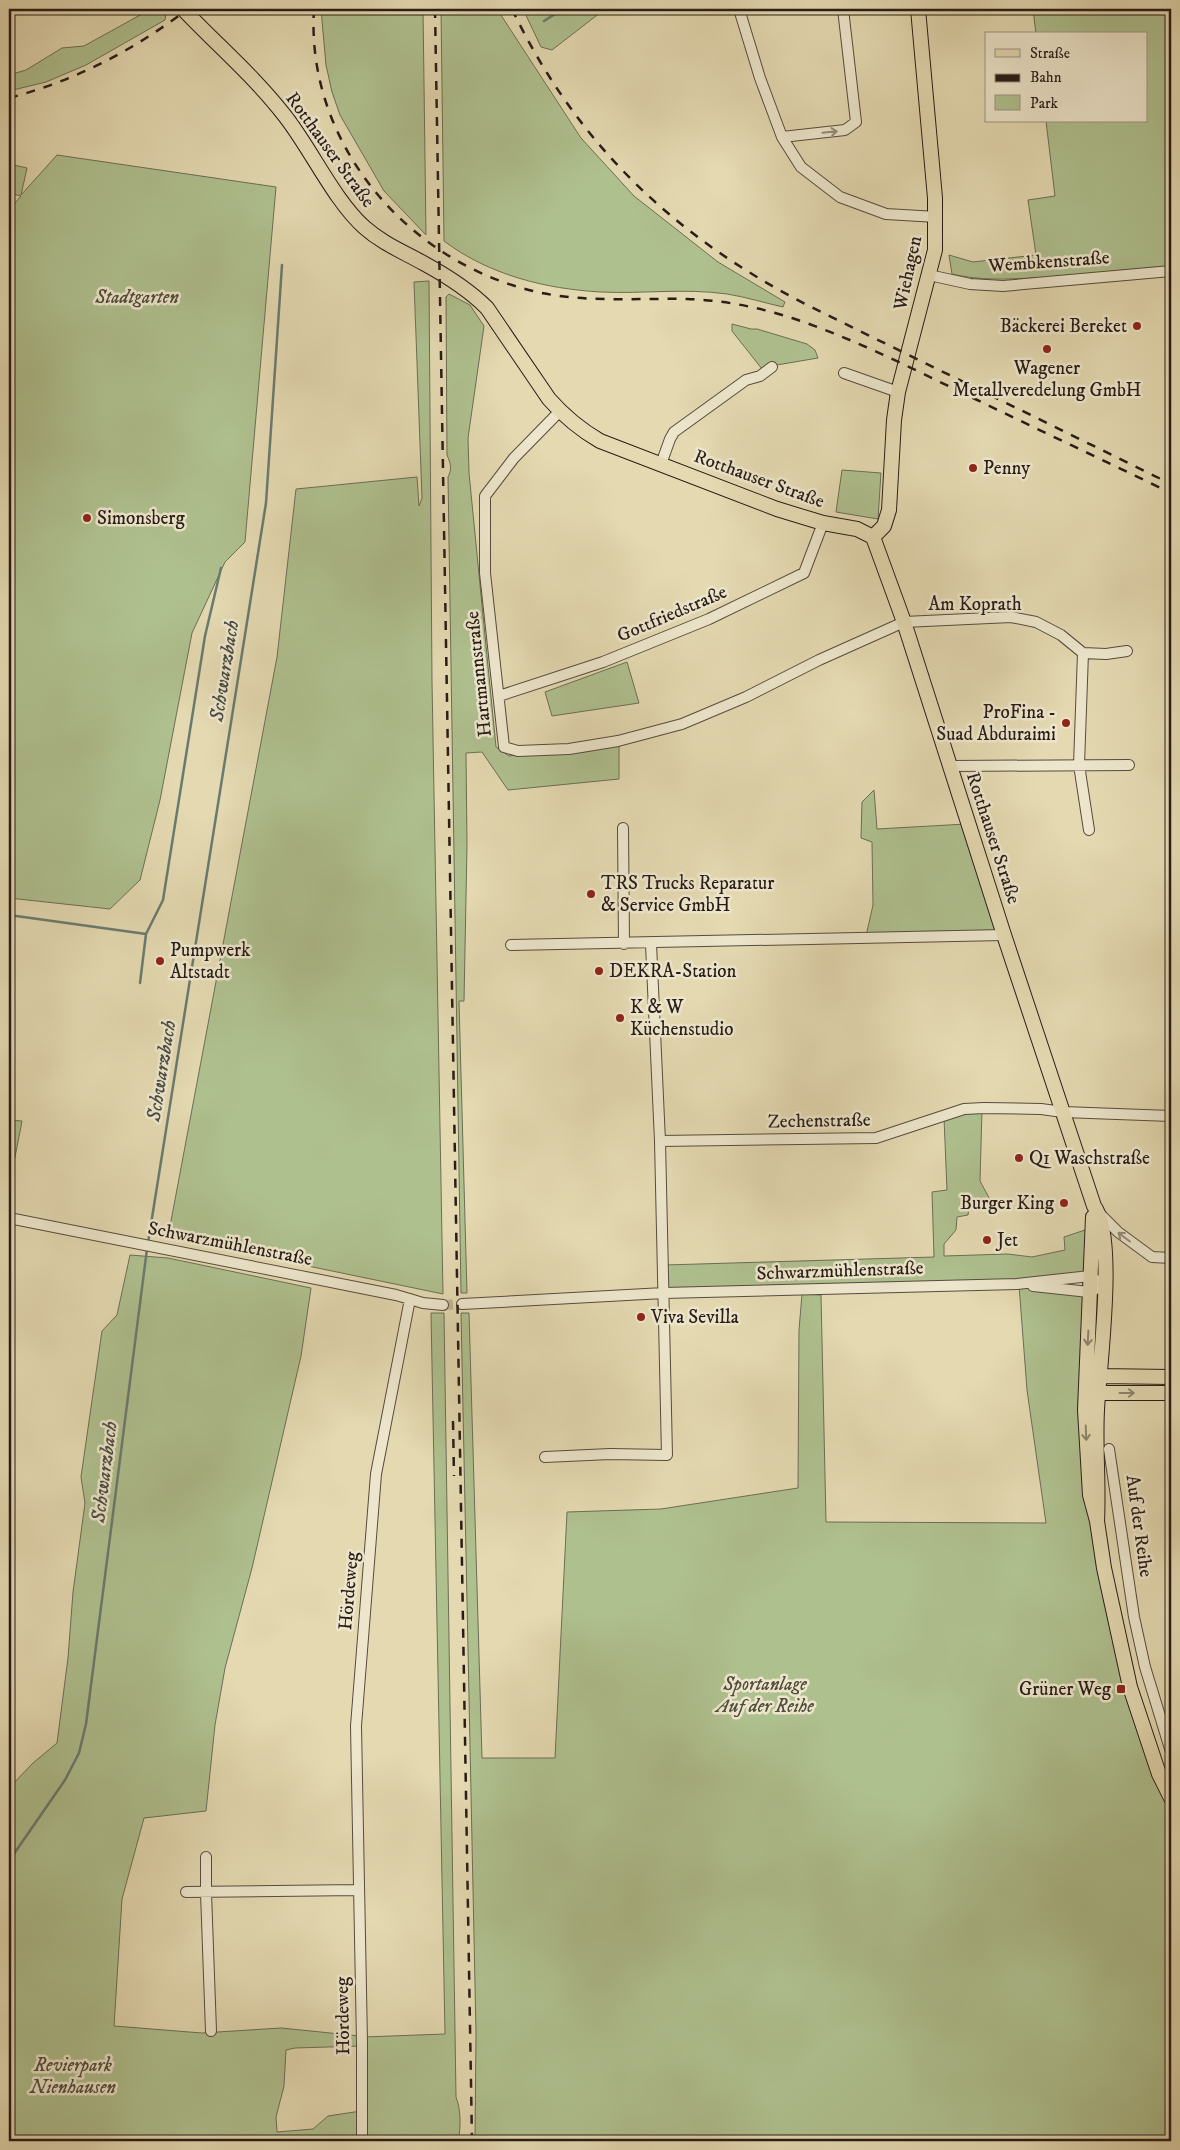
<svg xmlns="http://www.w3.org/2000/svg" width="1180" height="2150" font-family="'IM FELL DW Pica',serif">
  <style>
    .green { fill: #afc08f; stroke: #6c6e54 }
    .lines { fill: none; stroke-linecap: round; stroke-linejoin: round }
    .stream { stroke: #697b70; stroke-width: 2.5 }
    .minor-tunnel { stroke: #beb392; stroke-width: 10; stroke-dasharray: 10 5; stroke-linecap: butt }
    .minor-casing { stroke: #574b3e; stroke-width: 12 }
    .major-casing { stroke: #281c18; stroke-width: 16 }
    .minor { stroke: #ede6cc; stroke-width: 10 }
    .major { stroke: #e4d9b1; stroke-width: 14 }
    .rail { stroke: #281c18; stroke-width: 2.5; stroke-dasharray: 9 9; stroke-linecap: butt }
    .oneway { stroke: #948b7b }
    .oneway2 { stroke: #8f846c }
    .poi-dot { fill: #8f2418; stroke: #ede6cc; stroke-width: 2 }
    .labels { text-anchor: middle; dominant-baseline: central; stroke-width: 5; stroke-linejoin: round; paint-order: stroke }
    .street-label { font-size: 19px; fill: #281c18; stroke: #ede6cc }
    .park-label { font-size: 19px; font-style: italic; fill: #504d3c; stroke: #ede6cc }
    .poi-label { font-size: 19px; fill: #281c18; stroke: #ede6cc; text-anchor: start }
    .water-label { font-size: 20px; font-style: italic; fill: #494b44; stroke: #ede6cc }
  </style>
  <rect width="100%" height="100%" fill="#e4d9b1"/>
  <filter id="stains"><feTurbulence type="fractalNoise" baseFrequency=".004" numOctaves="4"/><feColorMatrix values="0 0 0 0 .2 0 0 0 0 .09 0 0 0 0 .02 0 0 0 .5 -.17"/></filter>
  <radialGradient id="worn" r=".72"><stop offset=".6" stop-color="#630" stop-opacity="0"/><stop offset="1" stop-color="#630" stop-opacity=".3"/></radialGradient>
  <path class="green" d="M151,9H159L166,13L165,20L86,65L46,82L9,91V75L26,70L62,48L84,46Z
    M321,9H423L426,235L384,191L340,115L332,92L326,65Z
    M441,9H497L581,138L634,196L718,262L785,302L783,307C765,303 746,297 727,294C685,288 643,294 601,292C546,289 489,275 444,241Z
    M523,9H605L552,50L541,47Z
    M1033,9H1171V267C1126,272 1082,276 1036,278C1005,279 982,281 952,274L949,255L973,262L1036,255L1028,200L1055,196L1046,121H1146V34H1036Z
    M57,155L276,187L245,542L225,562L192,633L160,800L140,880L110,909L9,898V210L21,196L9,193V164L27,168L21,195Z
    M429,281L432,682L443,1294L168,1237L277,657L296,489L417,477L419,506L422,498L414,282Z
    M449,294L470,305L484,326L468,438L469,473L496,747L509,756L619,743V779L508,790L482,752L466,753L467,845L464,1001H459L467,1293H461L448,477C452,469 451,464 447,455L446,297Z
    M732,324L751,329H757L807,344L815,350L818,358L765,367L762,369L732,331Z
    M842,470L881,473L878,519L836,512Z
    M627,662L639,703L552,716L545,692Z
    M874,790L877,829L966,824L1000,932L866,936L873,905L872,842L861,838L862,802Z
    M982,1110L980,1181L993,1205L969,1207L968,1215L957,1217L956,1230L944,1244V1256L1008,1254L1032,1257L1065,1250L1064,1237L1091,1228L1089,1274L1029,1280L666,1291L665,1265L934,1257L932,1192L947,1190L944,1118Z
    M9,1120L22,1121L9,1188Z
    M130,1255L168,1258L311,1288L301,1356L252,1568L225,1668L215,1725L206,1811L144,1818L122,1899L114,2026L202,2033L281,2028L360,2036L361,2046L295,2048L286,2050L284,2086L276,2117L277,2132L313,2129L328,2116L361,2111V2141H9V1788L33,1763L57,1743L68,1658L73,1592L85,1503L81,1477L102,1331L117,1315Z
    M1019,1285L1088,1293L1084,1411L1128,1688L1171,1802V2141H475L476,2033L461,1313H469L482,1758H555L567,1512L661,1509L798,1488L799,1330L802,1294L821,1295L826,1522L1046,1523L1027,1390Z
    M431,1313H444L456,2097C461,2109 461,2129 458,2141H364V2037L445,2034Z"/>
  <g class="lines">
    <path class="stream" d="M544,21L563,9
      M9,915L146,934
      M140,983L146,934L163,900L205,636L221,568
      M148,1243L266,503L282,265
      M9,1861L65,1780L79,1753L86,1724L147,1249"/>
    <path class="minor-tunnel" d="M443,1305L462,1304"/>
    <defs>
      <path id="minor" d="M739,9L760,78L782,137L801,167L840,197L886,214L937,217
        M782,137L845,130L856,122L843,9
        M929,275L970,284L1003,286L1171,271
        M844,373L898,392
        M560,411L514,458L485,496V573L504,747L518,751L569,749L618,741L682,724L746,697L819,660L904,622L1011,617L1036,622L1061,635L1083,653L1106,654L1127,651
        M661,464L670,439L674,432L746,380L760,376L772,367
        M1083,653L1079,765L1089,830
        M499,696L603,662L709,619L804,573L823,523
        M951,766L1129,765
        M623,828L624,944
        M511,945L1004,935
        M660,1141L876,1138L964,1109L984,1108L1041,1109L1063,1112L1171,1116
        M1099,1213L1118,1232L1152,1257L1171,1258
        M9,1218L396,1295L423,1303L443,1305
        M1033,1286L1089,1292L1096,1289
        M462,1304L664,1293L1017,1284L1090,1276L1096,1280
        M1109,1449L1134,1617L1145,1667L1171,1752
        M545,1457L610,1454L667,1455L660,1141L651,944
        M206,1857V1893L211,2031
        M186,1892L358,1890
        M362,2141V2043L356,1726L376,1474L410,1299"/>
      <path id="major" d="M183,9C217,45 255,77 285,116C311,149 334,200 364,227C383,244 404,252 425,264C447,276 470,291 487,308L549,399C564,416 581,430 600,441L777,509L823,523L857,529L873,537L904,622L1004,935L1094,1206C1117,1236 1099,1368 1097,1410C1095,1447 1099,1484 1097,1521
        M873,537L884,526L889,510L894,420L898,392L935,250V198L918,9
        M1093,1217L1085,1410L1090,1495L1097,1521L1104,1568L1130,1687L1159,1774L1171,1798
        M1093,1380L1100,1376L1171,1377
        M1093,1389L1099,1393H1171"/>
    </defs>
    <use href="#minor" class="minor-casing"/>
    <use href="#major" class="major-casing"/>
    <use href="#minor" class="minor"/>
    <use href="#major" class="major"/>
    <path class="rail" d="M314,9C305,149 417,273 553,295C597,302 642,298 687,299C722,300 758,307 792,318C855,339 913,369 973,398C1039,430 1105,461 1171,493
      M435,9L472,2141
      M512,9C577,145 676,238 809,306L1171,484
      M9,98C77,80 132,51 188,9
      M453,1421L454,1476"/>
  </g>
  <defs><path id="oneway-shaft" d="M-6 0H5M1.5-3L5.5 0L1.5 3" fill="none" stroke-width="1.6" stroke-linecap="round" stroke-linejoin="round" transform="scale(1.25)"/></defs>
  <g class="oneway">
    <use href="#oneway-shaft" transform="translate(830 132) rotate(-6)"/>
    <use href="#oneway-shaft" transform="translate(1124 1237) rotate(-143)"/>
  </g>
  <g class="oneway2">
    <use href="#oneway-shaft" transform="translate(1088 1338) rotate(93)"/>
    <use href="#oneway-shaft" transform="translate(1127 1393)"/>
    <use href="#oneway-shaft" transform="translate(1086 1433) rotate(88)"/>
  </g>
  <g class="poi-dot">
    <circle cx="1137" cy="326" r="5"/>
    <circle cx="1047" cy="349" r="5"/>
    <circle cx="973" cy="468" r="5"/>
    <circle cx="87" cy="518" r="5"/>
    <circle cx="1066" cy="723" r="5"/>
    <circle cx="591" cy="894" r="5"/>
    <circle cx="160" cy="961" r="5"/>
    <circle cx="599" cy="971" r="5"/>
    <circle cx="620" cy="1018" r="5"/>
    <circle cx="1019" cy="1158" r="5"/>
    <circle cx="1064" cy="1203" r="5"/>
    <circle cx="987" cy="1240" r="5"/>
    <circle cx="641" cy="1317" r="5"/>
    <rect x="1116" y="1684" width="10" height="10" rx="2.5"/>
  </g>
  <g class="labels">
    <g class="street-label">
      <text transform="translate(330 150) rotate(54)">Rotthauser Straße</text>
      <text transform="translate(1049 262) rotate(-4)">Wembkenstraße</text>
      <text transform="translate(908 273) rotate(-78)">Wiehagen</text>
      <text transform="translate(759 479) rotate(20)">Rotthauser Straße</text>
      <text x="975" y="604">Am Koprath</text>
      <text transform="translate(672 614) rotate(-23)">Gottfriedstraße</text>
      <text transform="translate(479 674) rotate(-96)">Hartmannstraße</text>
      <text transform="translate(993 838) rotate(72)">Rotthauser Straße</text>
      <text transform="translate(819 1121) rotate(-1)">Zechenstraße</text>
      <text transform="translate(230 1244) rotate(11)">Schwarzmühlenstraße</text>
      <text transform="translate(840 1271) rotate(-2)">Schwarzmühlenstraße</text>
      <text transform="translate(1139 1526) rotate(82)">Auf der Reihe</text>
      <text transform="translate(349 1591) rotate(-85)">Hördeweg</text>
      <text transform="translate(343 2016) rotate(-91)">Hördeweg</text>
    </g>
    <g class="park-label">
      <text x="137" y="297">Stadtgarten</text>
      <text x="765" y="1684">Sportanlage<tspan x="765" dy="22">Auf der Reihe</tspan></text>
      <text x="73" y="2065">Revierpark<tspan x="73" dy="22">Nienhausen</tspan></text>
    </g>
    <g class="poi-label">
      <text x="1127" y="326" text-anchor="end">Bäckerei Bereket</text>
      <text x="1047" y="368" text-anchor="middle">Wagener<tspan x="1047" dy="22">Metallveredelung GmbH</tspan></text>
      <text x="983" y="468">Penny</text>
      <text x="97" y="518">Simonsberg</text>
      <text x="1056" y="712" text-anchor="end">ProFina -<tspan x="1056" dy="22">Suad Abduraimi</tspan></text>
      <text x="601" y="883">TRS Trucks Reparatur<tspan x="601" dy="22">&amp; Service GmbH</tspan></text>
      <text x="170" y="950">Pumpwerk<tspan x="170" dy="22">Altstadt</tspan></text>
      <text x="609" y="971">DEKRA-Station</text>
      <text x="630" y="1007">K &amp; W<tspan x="630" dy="22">Küchenstudio</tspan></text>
      <text x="1029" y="1158">Q1 Waschstraße</text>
      <text x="1054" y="1203" text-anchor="end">Burger King</text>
      <text x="997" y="1240">Jet</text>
      <text x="651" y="1317">Viva Sevilla</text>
      <text x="1111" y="1689" text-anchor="end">Grüner Weg</text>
    </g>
    <g class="water-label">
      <text transform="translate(225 671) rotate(-81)">Schwarzbach</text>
      <text transform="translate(162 1071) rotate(-81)">Schwarzbach</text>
      <text transform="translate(105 1472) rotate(-83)">Schwarzbach</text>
    </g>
  </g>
  <rect width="1180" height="2150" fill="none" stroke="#e4d9b1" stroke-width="30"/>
  <rect x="10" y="10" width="1160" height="2130" fill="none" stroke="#281c18" stroke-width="2.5"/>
  <rect x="15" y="15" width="1150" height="2120" fill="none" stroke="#281c18"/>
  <rect x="985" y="32" width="162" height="90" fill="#ede6cc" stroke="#9e9584"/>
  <rect x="995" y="49" width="25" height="8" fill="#e4d9b1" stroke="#9e9584"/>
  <text x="1030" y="58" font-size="15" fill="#281c18">Straße</text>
  <rect x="995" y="74" width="25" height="8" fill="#281c18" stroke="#9e9584"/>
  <text x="1030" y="82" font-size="15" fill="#281c18">Bahn</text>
  <rect x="995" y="95" width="25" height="15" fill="#afc08f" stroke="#9e9584"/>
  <text x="1030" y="108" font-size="15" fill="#281c18">Park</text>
  <rect width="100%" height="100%" filter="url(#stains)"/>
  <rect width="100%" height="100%" fill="url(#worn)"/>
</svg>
